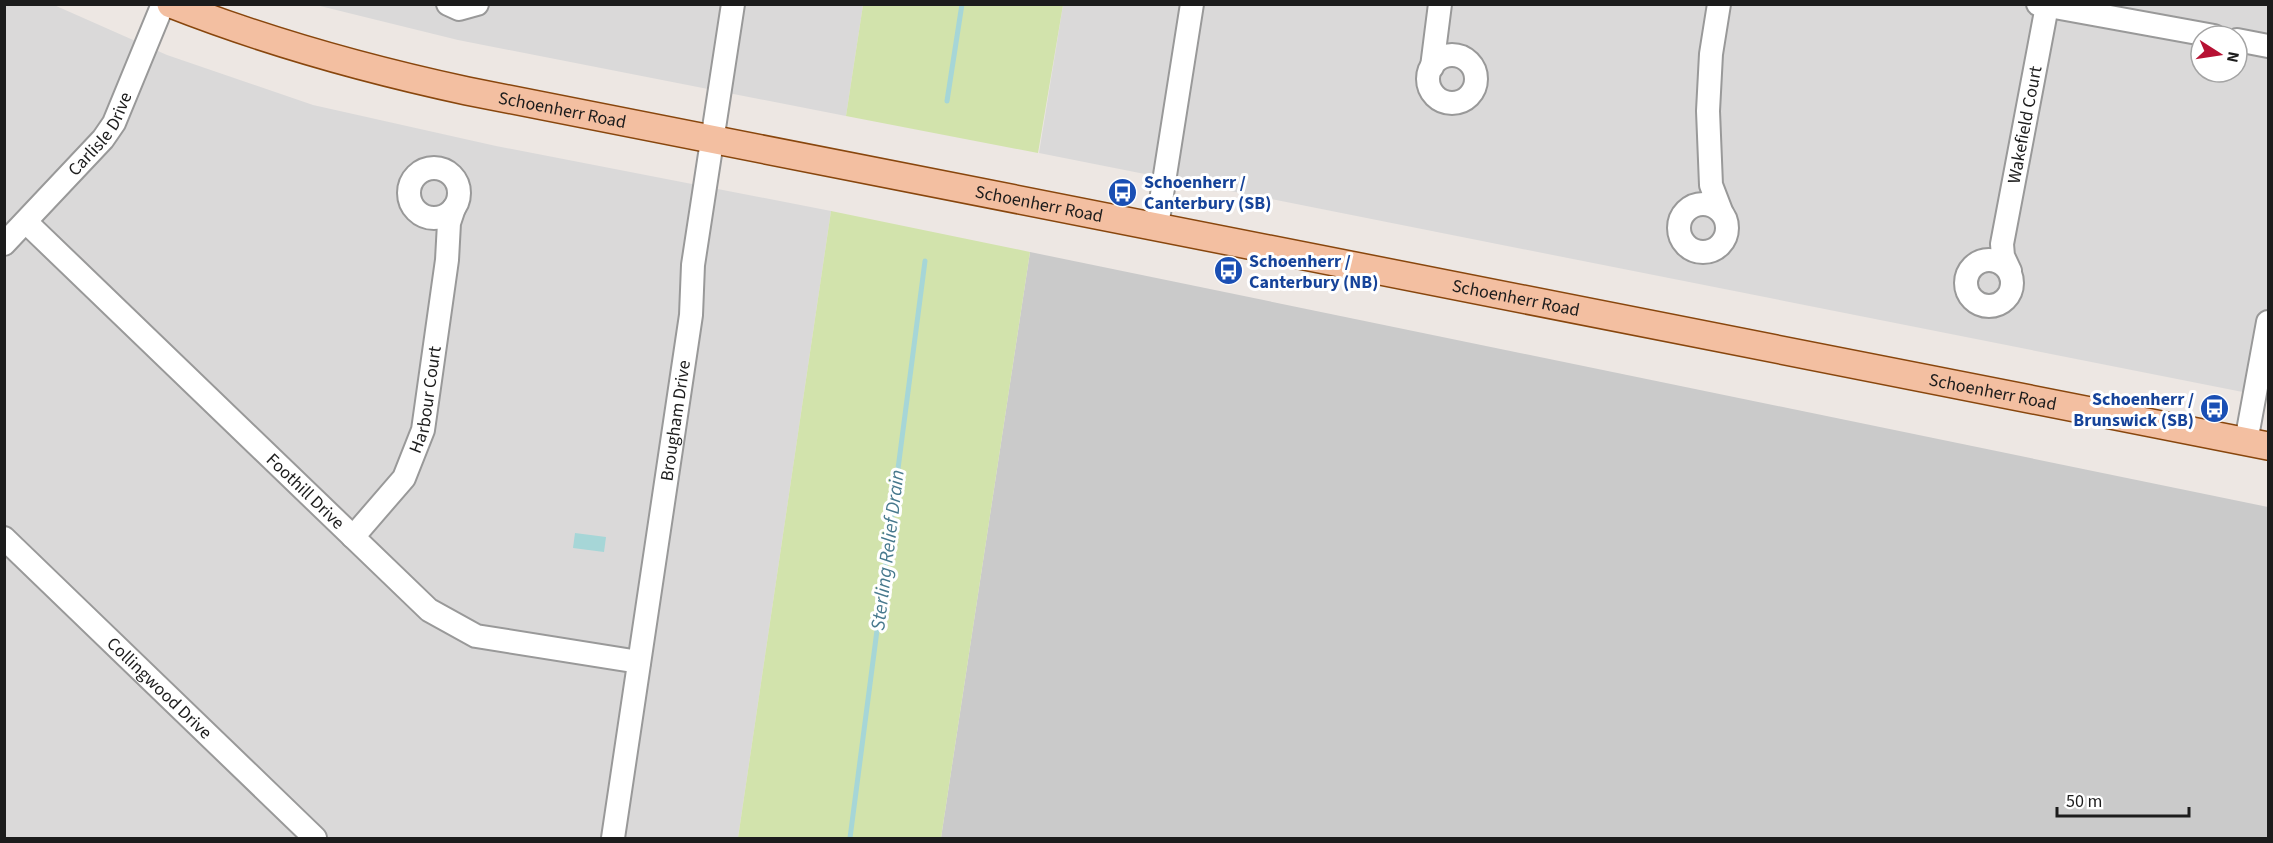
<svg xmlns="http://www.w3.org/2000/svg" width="2273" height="843" font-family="'Source Sans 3',sans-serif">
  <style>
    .residential { fill: #dad9d9; fill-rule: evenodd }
    .religious { fill: #cacaca }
    .grass { fill: #d2e3ac }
    .water { fill: #a6d6d7 }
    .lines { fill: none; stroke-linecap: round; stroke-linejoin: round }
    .stream { stroke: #a6d6d7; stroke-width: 5 }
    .minor-casing { stroke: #999; stroke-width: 26 }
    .major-casing { stroke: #88460d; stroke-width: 30 }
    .minor { stroke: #fff; stroke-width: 22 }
    .major { stroke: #f3bfa1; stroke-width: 27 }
    .labels { text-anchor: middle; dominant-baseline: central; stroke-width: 6; stroke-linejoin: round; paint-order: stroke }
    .street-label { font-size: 18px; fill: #1c1c1c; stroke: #fff }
    .transit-label { font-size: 18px; font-weight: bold; fill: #164399; stroke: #fff; text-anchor: start }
    .water-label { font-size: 20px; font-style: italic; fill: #47798d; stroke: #fff }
  </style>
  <rect width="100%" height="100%" fill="#ede7e3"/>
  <path class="residential" d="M5,5H54L167,55L313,105L496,146L831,211L738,838H5Z
    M316,5H863L846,116L458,40Z
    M1063,5H2268V397L1039,153ZM2201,36H2237V72H2201Z"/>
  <path class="religious" d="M1030,252L2268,507V838H941Z"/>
  <path class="grass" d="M863,5H1063L1038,153L846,116Z
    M831,211L1030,252L941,838H738Z"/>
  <path class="water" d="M575,533L606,537L604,552L573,548Z"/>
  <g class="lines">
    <path class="stream" d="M947,101L962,4
      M850,838L925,261"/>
    <defs>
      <g id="minor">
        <path d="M448,4L459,9L477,4"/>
        <path d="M1719,4L1711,54L1708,111L1711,185L1721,211"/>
        <path d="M2038,4L2214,36"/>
        <path d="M2237,40L2268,46"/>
        <circle cx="1452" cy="79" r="24"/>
        <path d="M1432,67L1440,4"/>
        <circle cx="434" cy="193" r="25"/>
        <circle cx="1703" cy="228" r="24"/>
        <path id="s1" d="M26,222L429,610L476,636L639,662"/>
        <path d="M1157,226L1192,4"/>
        <path id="s2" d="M4,244L103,139L114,123L163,4"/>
        <circle cx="1989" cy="283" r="23"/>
        <path id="s3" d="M2010,271L2003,256L2002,244L2047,6"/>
        <path d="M2246,442L2268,322"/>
        <path id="s4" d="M353,537L404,478L423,430L447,260L449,223L454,208"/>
        <path id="s5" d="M4,538L315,838"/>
        <path id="s6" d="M613,838L691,315L693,265L733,4"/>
      </g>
      <g id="major">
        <path id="s7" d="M171,4C268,42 365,69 467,91L2268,446"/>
      </g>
    </defs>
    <use href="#minor" class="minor-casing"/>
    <use href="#major" class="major-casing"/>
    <use href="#minor" class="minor"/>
    <use href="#major" class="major"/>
  </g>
  <defs>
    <symbol id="bus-disc" viewBox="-11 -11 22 22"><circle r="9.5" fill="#1a4fb4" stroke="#fff"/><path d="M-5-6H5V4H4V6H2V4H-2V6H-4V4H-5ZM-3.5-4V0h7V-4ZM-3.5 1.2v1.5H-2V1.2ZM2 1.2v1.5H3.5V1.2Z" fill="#fff"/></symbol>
  </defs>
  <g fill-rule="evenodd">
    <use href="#bus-disc" x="1106" y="176" width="33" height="33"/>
    <use href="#bus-disc" x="1212" y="254" width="33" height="33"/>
    <use href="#bus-disc" x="2198" y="392" width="33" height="33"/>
  </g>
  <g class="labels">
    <g class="street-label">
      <text stroke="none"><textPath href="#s7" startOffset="406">Schoenherr Road</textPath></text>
      <text stroke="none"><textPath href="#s3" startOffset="150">Wakefield Court</textPath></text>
      <text stroke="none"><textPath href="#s2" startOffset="147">Carlisle Drive</textPath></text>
      <text stroke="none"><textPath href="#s7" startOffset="892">Schoenherr Road</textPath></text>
      <text stroke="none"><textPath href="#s7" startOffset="1378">Schoenherr Road</textPath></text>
      <text stroke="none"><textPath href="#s7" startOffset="1864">Schoenherr Road</textPath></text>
      <text stroke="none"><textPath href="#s4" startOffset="160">Harbour Court</textPath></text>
      <text stroke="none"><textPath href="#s6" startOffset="422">Brougham Drive</textPath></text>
      <text stroke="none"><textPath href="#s1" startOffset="388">Foothill Drive</textPath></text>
      <text stroke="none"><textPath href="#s5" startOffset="216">Collingwood Drive</textPath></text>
    </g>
    <g class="transit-label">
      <text x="1144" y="182">Schoenherr /<tspan x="1144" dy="21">Canterbury (SB)</tspan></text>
      <text x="1249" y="261">Schoenherr /<tspan x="1249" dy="21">Canterbury (NB)</tspan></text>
      <text x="2194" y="399" text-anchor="end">Schoenherr /<tspan x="2194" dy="21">Brunswick (SB)</tspan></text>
    </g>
    <g class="water-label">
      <text transform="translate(888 550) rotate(-83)">Sterling Relief Drain</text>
    </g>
  </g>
  <rect width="2273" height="843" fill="none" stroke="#1c1c1c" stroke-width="12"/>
  <g transform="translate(2219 54) rotate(102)"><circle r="28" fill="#ffffff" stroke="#a4a4a4" stroke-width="1.5"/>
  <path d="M0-4.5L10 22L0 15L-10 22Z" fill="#b71133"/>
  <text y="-9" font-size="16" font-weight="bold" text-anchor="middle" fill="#1c1c1c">N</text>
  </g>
  <path d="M2057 807v9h132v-9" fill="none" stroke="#1c1c1c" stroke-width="3"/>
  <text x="2066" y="807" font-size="18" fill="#1c1c1c" stroke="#ffffff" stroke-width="4.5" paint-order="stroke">50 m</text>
</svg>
